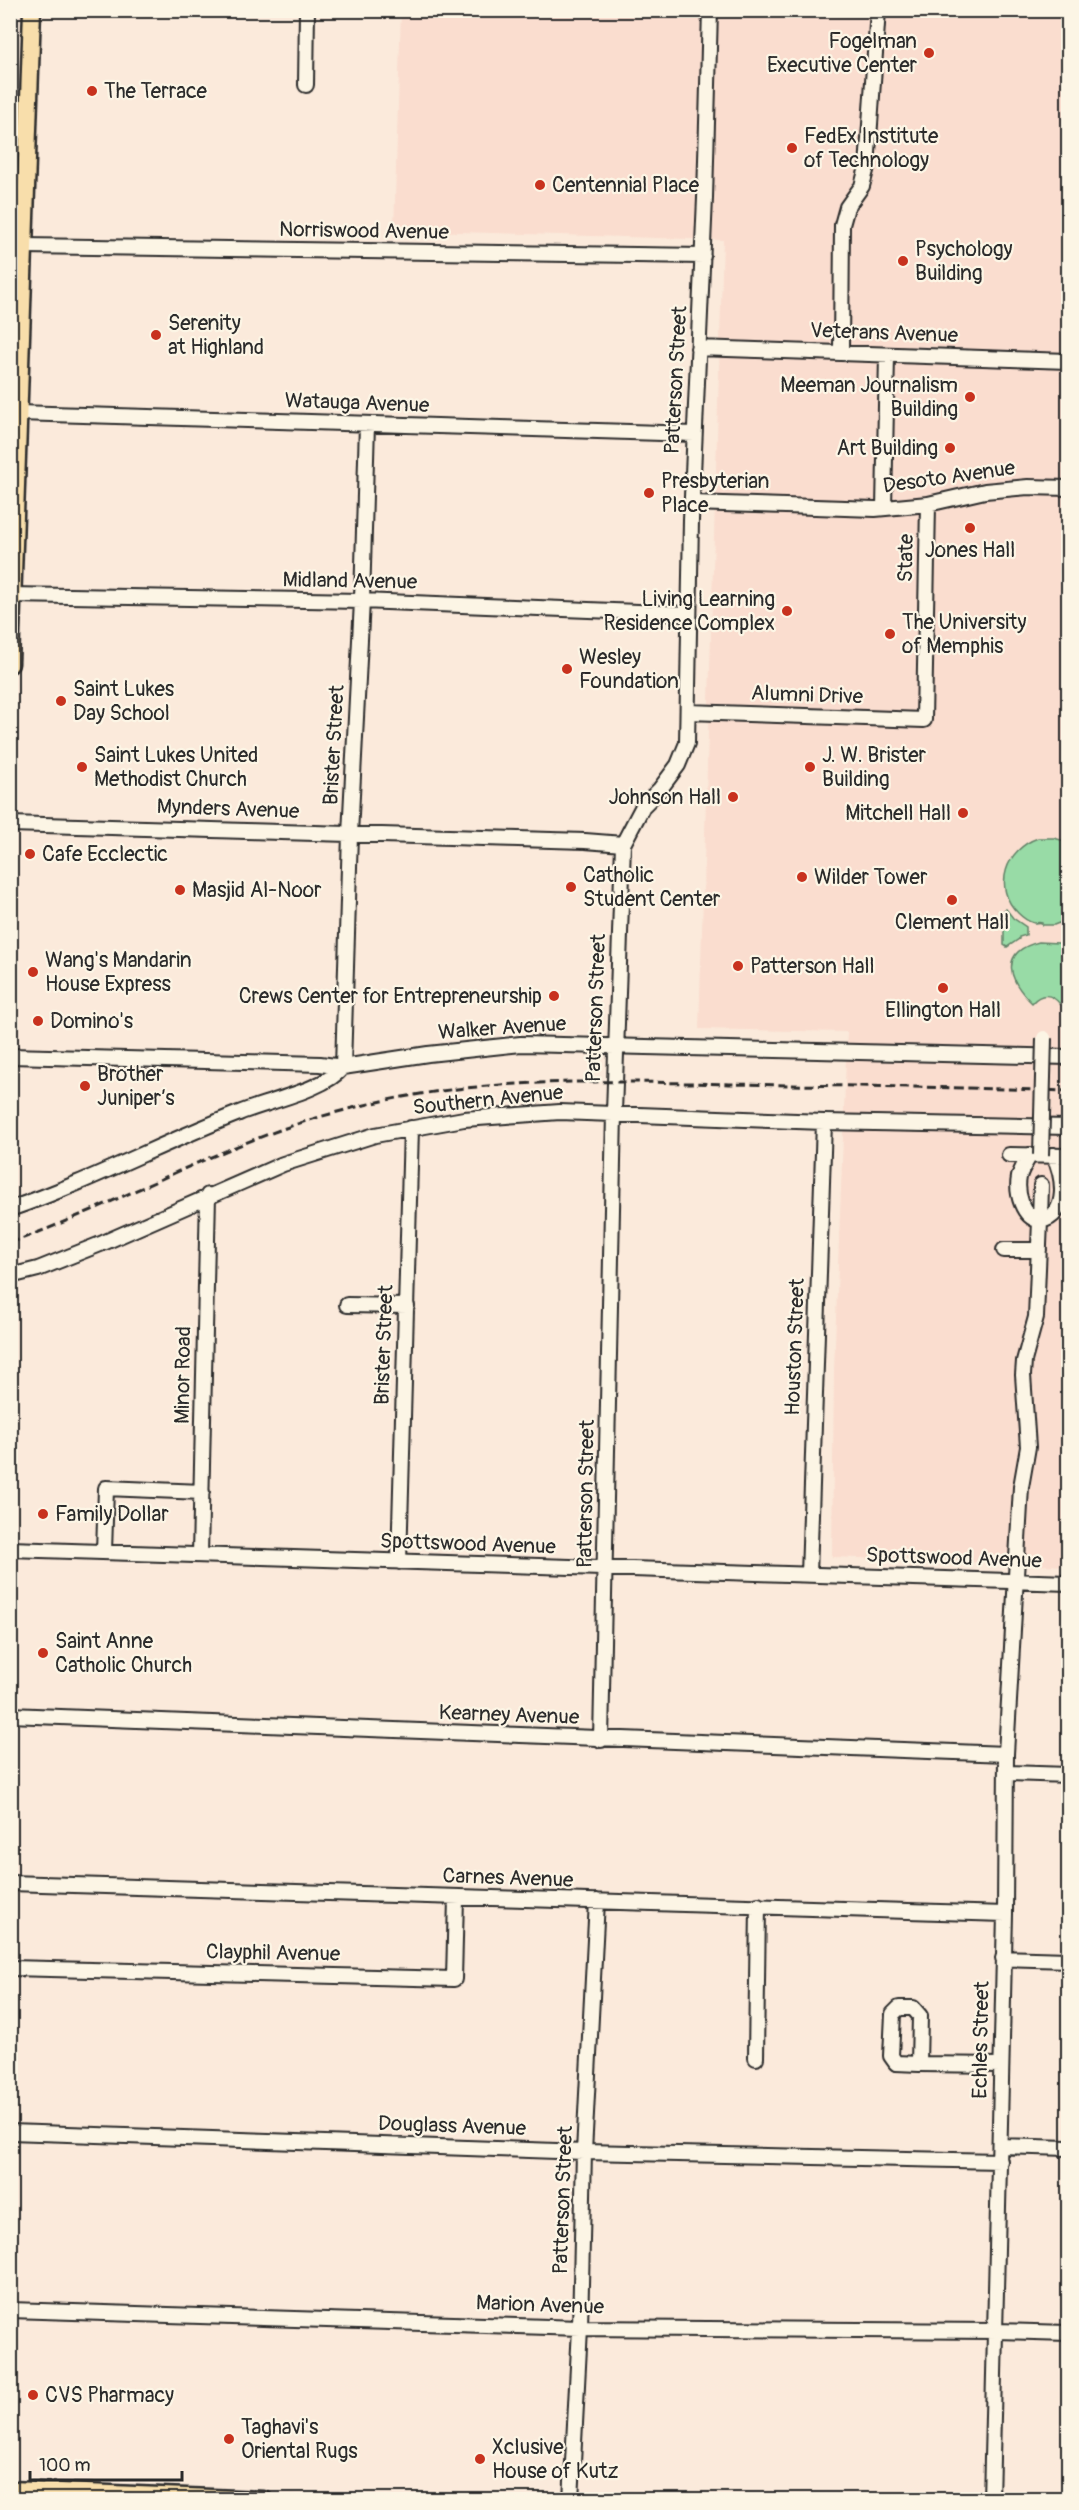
<svg xmlns="http://www.w3.org/2000/svg" width="1079" height="2510" font-family="Pangolin,sans-serif">
  <style>
    .built { fill: #faddcf }
    .green { fill: #98dba6; stroke: #628368; stroke-width: 1.5 }
    .lines { fill: none; stroke-linecap: round; stroke-linejoin: round }
    .minor-casing { stroke: #2b2b2b; stroke-width: 18 }
    .major-casing { stroke: #2b2b2b; stroke-width: 21 }
    .minor { stroke: #fcf5e5; stroke-width: 14 }
    .major { stroke: #f8deab; stroke-width: 16 }
    .rail { stroke: #2b2b2b; stroke-width: 3; stroke-dasharray: 9 4.5; stroke-linecap: butt }
    .minor-bridge-casing { stroke: #2b2b2b; stroke-width: 18; stroke-linecap: butt }
    .minor-bridge { stroke: #fcf5e5; stroke-width: 14 }
    .poi-dot { fill: #c8321e; stroke: #fcf5e5; stroke-width: 2 }
    .labels { text-anchor: middle; dominant-baseline: central; stroke-width: 4.5; stroke-linejoin: round; paint-order: stroke }
    .poi-label { font-size: 21px; fill: #2b2b2b; stroke: #fcf5e5; text-anchor: start }
    .street-label { font-size: 21px; fill: #2b2b2b; stroke: #fcf5e5 }
  </style>
  <rect width="100%" height="100%" fill="#fbeadb"/>
  <filter id="ink" filterUnits="userSpaceOnUse"><feTurbulence type="fractalNoise" baseFrequency=".0167" numOctaves="2"/><feDisplacementMap in="SourceGraphic" scale="12" xChannelSelector="R" yChannelSelector="G"/><feConvolveMatrix kernelMatrix="1 2 1 2 8 2 1 2 1" color-interpolation-filters="sRGB"/></filter>
  <g filter="url(#ink)">
    <path class="built" d="M401,11H1068V1566L832,1557L834,1370L847,1032L699,1029L723,240L394,230Z"/>
    <path class="green" d="M1038,838H1054L1068,842V921L1060,924L1059,923L1054,925H1042V923C1039,922 1037,923 1034,923C1029,922 1022,917 1018,913C992,888 1006,849 1038,838Z
      M1006,909L1013,918L1026,927V935L1019,937V939L1007,947L1004,945V910Z
      M1039,942L1058,943L1068,947V995L1060,1004C1051,993 1041,993 1032,1003C1009,981 998,952 1039,942Z"/>
    <g class="lines">
      <defs>
        <path id="minor" d="M306,85L307,10
          M24,246L703,256
          M698,348L1068,361
          M841,352L842,225L847,207L862,186L867,167L878,10
          M18,413L694,434
          M692,503L875,509L928,504L985,491L1028,487L1068,488
          M884,508L887,355
          M10,595L362,601L688,614
          M688,712L924,720L928,504
          M10,824L585,841L623,844
          M10,1056L320,1064L343,1067L428,1054L521,1044L1068,1057
          M343,1067L350,834L362,601L367,424
          M1009,1155L1068,1156
          M1041,1185L1040,1221C1070,1216 1064,1174 1053,1155
          M10,1209C89,1182 162,1143 239,1113C268,1101 325,1090 343,1067
          M1004,1250H1039
          M10,1276L38,1269L103,1243L283,1164L375,1135L464,1119L560,1112L824,1122L1068,1127
          M347,1305L407,1306
          M10,1549L1068,1583
          M104,1552L106,1488L202,1492
          M200,1555L208,1195
          M399,1562L411,1128
          M809,1575L824,1122
          M10,1715L1006,1754
          M601,1740L614,1113L623,844L643,806L660,789L678,765L687,743L691,520L705,198L710,10
          M1007,1773L1068,1775
          M10,1883L1005,1914
          M1003,1958L1068,1960
          M10,1968L454,1979L456,1898
          M756,2058L758,1905
          M919,2064L896,2063L891,2056L893,2014L899,2008H913L920,2016L919,2064L1001,2065
          M10,2132L584,2152L1000,2161
          M1000,2146L1068,2148
          M10,2310L580,2328L996,2331L1068,2333
          M571,2500L580,2328L584,2152L597,1901
          M991,2500L1005,1914L1006,1754L1021,1487L1028,1447L1023,1375L1024,1361L1036,1317L1040,1221C1022,1217 1016,1193 1019,1177C1021,1169 1026,1162 1030,1155"/>
        <path id="major" d="M10,664L32,10
          M10,2490L264,2500"/>
      </defs>
      <use href="#minor" class="minor-casing"/>
      <use href="#major" class="major-casing"/>
      <use href="#minor" class="minor"/>
      <use href="#major" class="major"/>
      <path class="rail" d="M10,1243C124,1202 227,1140 345,1110C471,1076 600,1081 730,1084C843,1086 956,1087 1068,1091"/>
      <defs>
        <path id="minor-bridge" d="M1041,1155L1044,1038"/>
      </defs>
      <use href="#minor-bridge" class="minor-bridge-casing"/>
      <use href="#minor-bridge" class="minor-bridge"/>
    </g>
  </g>
  <g class="poi-dot">
    <circle cx="929" cy="53" r="6"/>
    <circle cx="92" cy="91" r="6"/>
    <circle cx="792" cy="148" r="6"/>
    <circle cx="540" cy="185" r="6"/>
    <circle cx="903" cy="261" r="6"/>
    <circle cx="156" cy="335" r="6"/>
    <circle cx="970" cy="397" r="6"/>
    <circle cx="950" cy="448" r="6"/>
    <circle cx="649" cy="493" r="6"/>
    <circle cx="970" cy="528" r="6"/>
    <circle cx="787" cy="611" r="6"/>
    <circle cx="890" cy="634" r="6"/>
    <circle cx="567" cy="669" r="6"/>
    <circle cx="61" cy="701" r="6"/>
    <circle cx="82" cy="767" r="6"/>
    <circle cx="810" cy="767" r="6"/>
    <circle cx="733" cy="797" r="6"/>
    <circle cx="963" cy="813" r="6"/>
    <circle cx="30" cy="854" r="6"/>
    <circle cx="802" cy="877" r="6"/>
    <circle cx="571" cy="887" r="6"/>
    <circle cx="180" cy="890" r="6"/>
    <circle cx="952" cy="900" r="6"/>
    <circle cx="738" cy="966" r="6"/>
    <circle cx="33" cy="972" r="6"/>
    <circle cx="943" cy="988" r="6"/>
    <circle cx="554" cy="996" r="6"/>
    <circle cx="38" cy="1021" r="6"/>
    <circle cx="85" cy="1086" r="6"/>
    <circle cx="43" cy="1514" r="6"/>
    <circle cx="43" cy="1653" r="6"/>
    <circle cx="33" cy="2395" r="6"/>
    <circle cx="229" cy="2439" r="6"/>
    <circle cx="480" cy="2459" r="6"/>
  </g>
  <g class="labels">
    <g class="poi-label">
      <text x="917" y="41" text-anchor="end">Fogelman<tspan x="917" dy="24">Executive Center</tspan></text>
      <text x="104" y="91">The Terrace</text>
      <text x="804" y="136">FedEx Institute<tspan x="804" dy="24">of Technology</tspan></text>
      <text x="552" y="185">Centennial Place</text>
      <text x="915" y="249">Psychology<tspan x="915" dy="24">Building</tspan></text>
      <text x="168" y="323">Serenity<tspan x="168" dy="24">at Highland</tspan></text>
      <text x="958" y="385" text-anchor="end">Meeman Journalism<tspan x="958" dy="24">Building</tspan></text>
      <text x="938" y="448" text-anchor="end">Art Building</text>
      <text x="661" y="481">Presbyterian<tspan x="661" dy="24">Place</tspan></text>
      <text x="970" y="550" text-anchor="middle">Jones Hall</text>
      <text x="775" y="599" text-anchor="end">Living Learning<tspan x="775" dy="24">Residence Complex</tspan></text>
      <text x="902" y="622">The University<tspan x="902" dy="24">of Memphis</tspan></text>
      <text x="579" y="657">Wesley<tspan x="579" dy="24">Foundation</tspan></text>
      <text x="73" y="689">Saint Lukes<tspan x="73" dy="24">Day School</tspan></text>
      <text x="94" y="755">Saint Lukes United<tspan x="94" dy="24">Methodist Church</tspan></text>
      <text x="822" y="755">J. W. Brister<tspan x="822" dy="24">Building</tspan></text>
      <text x="721" y="797" text-anchor="end">Johnson Hall</text>
      <text x="951" y="813" text-anchor="end">Mitchell Hall</text>
      <text x="42" y="854">Cafe Ecclectic</text>
      <text x="583" y="875">Catholic<tspan x="583" dy="24">Student Center</tspan></text>
      <text x="814" y="877">Wilder Tower</text>
      <text x="192" y="890">Masjid Al-Noor</text>
      <text x="952" y="922" text-anchor="middle">Clement Hall</text>
      <text x="45" y="960">Wang's Mandarin<tspan x="45" dy="24">House Express</tspan></text>
      <text x="750" y="966">Patterson Hall</text>
      <text x="542" y="996" text-anchor="end">Crews Center for Entrepreneurship</text>
      <text x="943" y="1010" text-anchor="middle">Ellington Hall</text>
      <text x="50" y="1021">Domino's</text>
      <text x="97" y="1074">Brother<tspan x="97" dy="24">Juniper’s</tspan></text>
      <text x="55" y="1514">Family Dollar</text>
      <text x="55" y="1641">Saint Anne<tspan x="55" dy="24">Catholic Church</tspan></text>
      <text x="45" y="2395">CVS Pharmacy</text>
      <text x="241" y="2427">Taghavi's<tspan x="241" dy="24">Oriental Rugs</tspan></text>
      <text x="492" y="2447">Xclusive<tspan x="492" dy="24">House of Kutz</tspan></text>
    </g>
    <g class="street-label">
      <text transform="translate(364 231) rotate(1)">Norriswood Avenue</text>
      <text transform="translate(884 333) rotate(2)">Veterans Avenue</text>
      <text transform="translate(676 380) rotate(-87)">Patterson Street</text>
      <text transform="translate(357 403) rotate(2)">Watauga Avenue</text>
      <text transform="translate(949 477) rotate(-8)">Desoto Avenue</text>
      <text transform="translate(906 558) rotate(-89)">State</text>
      <text transform="translate(350 581) rotate(1)">Midland Avenue</text>
      <text transform="translate(807 695) rotate(2)">Alumni Drive</text>
      <text transform="translate(334 745) rotate(-87)">Brister Street</text>
      <text transform="translate(228 809) rotate(2)">Mynders Avenue</text>
      <text transform="translate(596 1008) rotate(-88)">Patterson Street</text>
      <text transform="translate(502 1028) rotate(-4)">Walker Avenue</text>
      <text transform="translate(488 1100) rotate(-6)">Southern Avenue</text>
      <text transform="translate(384 1345) rotate(-88)">Brister Street</text>
      <text transform="translate(795 1347) rotate(-88)">Houston Street</text>
      <text transform="translate(183 1375) rotate(-89)">Minor Road</text>
      <text transform="translate(586 1494) rotate(-89)">Patterson Street</text>
      <text transform="translate(468 1544) rotate(2)">Spottswood Avenue</text>
      <text transform="translate(954 1558) rotate(2)">Spottswood Avenue</text>
      <text transform="translate(509 1715) rotate(2)">Kearney Avenue</text>
      <text transform="translate(508 1878) rotate(2)">Carnes Avenue</text>
      <text transform="translate(273 1953) rotate(1)">Clayphil Avenue</text>
      <text transform="translate(981 2040) rotate(-89)">Echles Street</text>
      <text transform="translate(452 2126) rotate(2)">Douglass Avenue</text>
      <text transform="translate(563 2200) rotate(-88)">Patterson Street</text>
      <text transform="translate(540 2305) rotate(2)">Marion Avenue</text>
    </g>
  </g>
  <rect width="1079" height="2510" fill="none" stroke="#fcf5e5" stroke-width="36"/>
  <rect x="18" y="18" width="1043" height="2474" fill="none" stroke="#2b2b2b" stroke-width="2" filter="url(#ink)"/>
  <path d="M30 2471v9h152v-9" fill="none" stroke="#2b2b2b" stroke-width="3"/>
  <text x="39" y="2471" font-size="18" fill="#2b2b2b" stroke="#fcf5e5" stroke-width="4.5" paint-order="stroke">100 m</text>
</svg>
